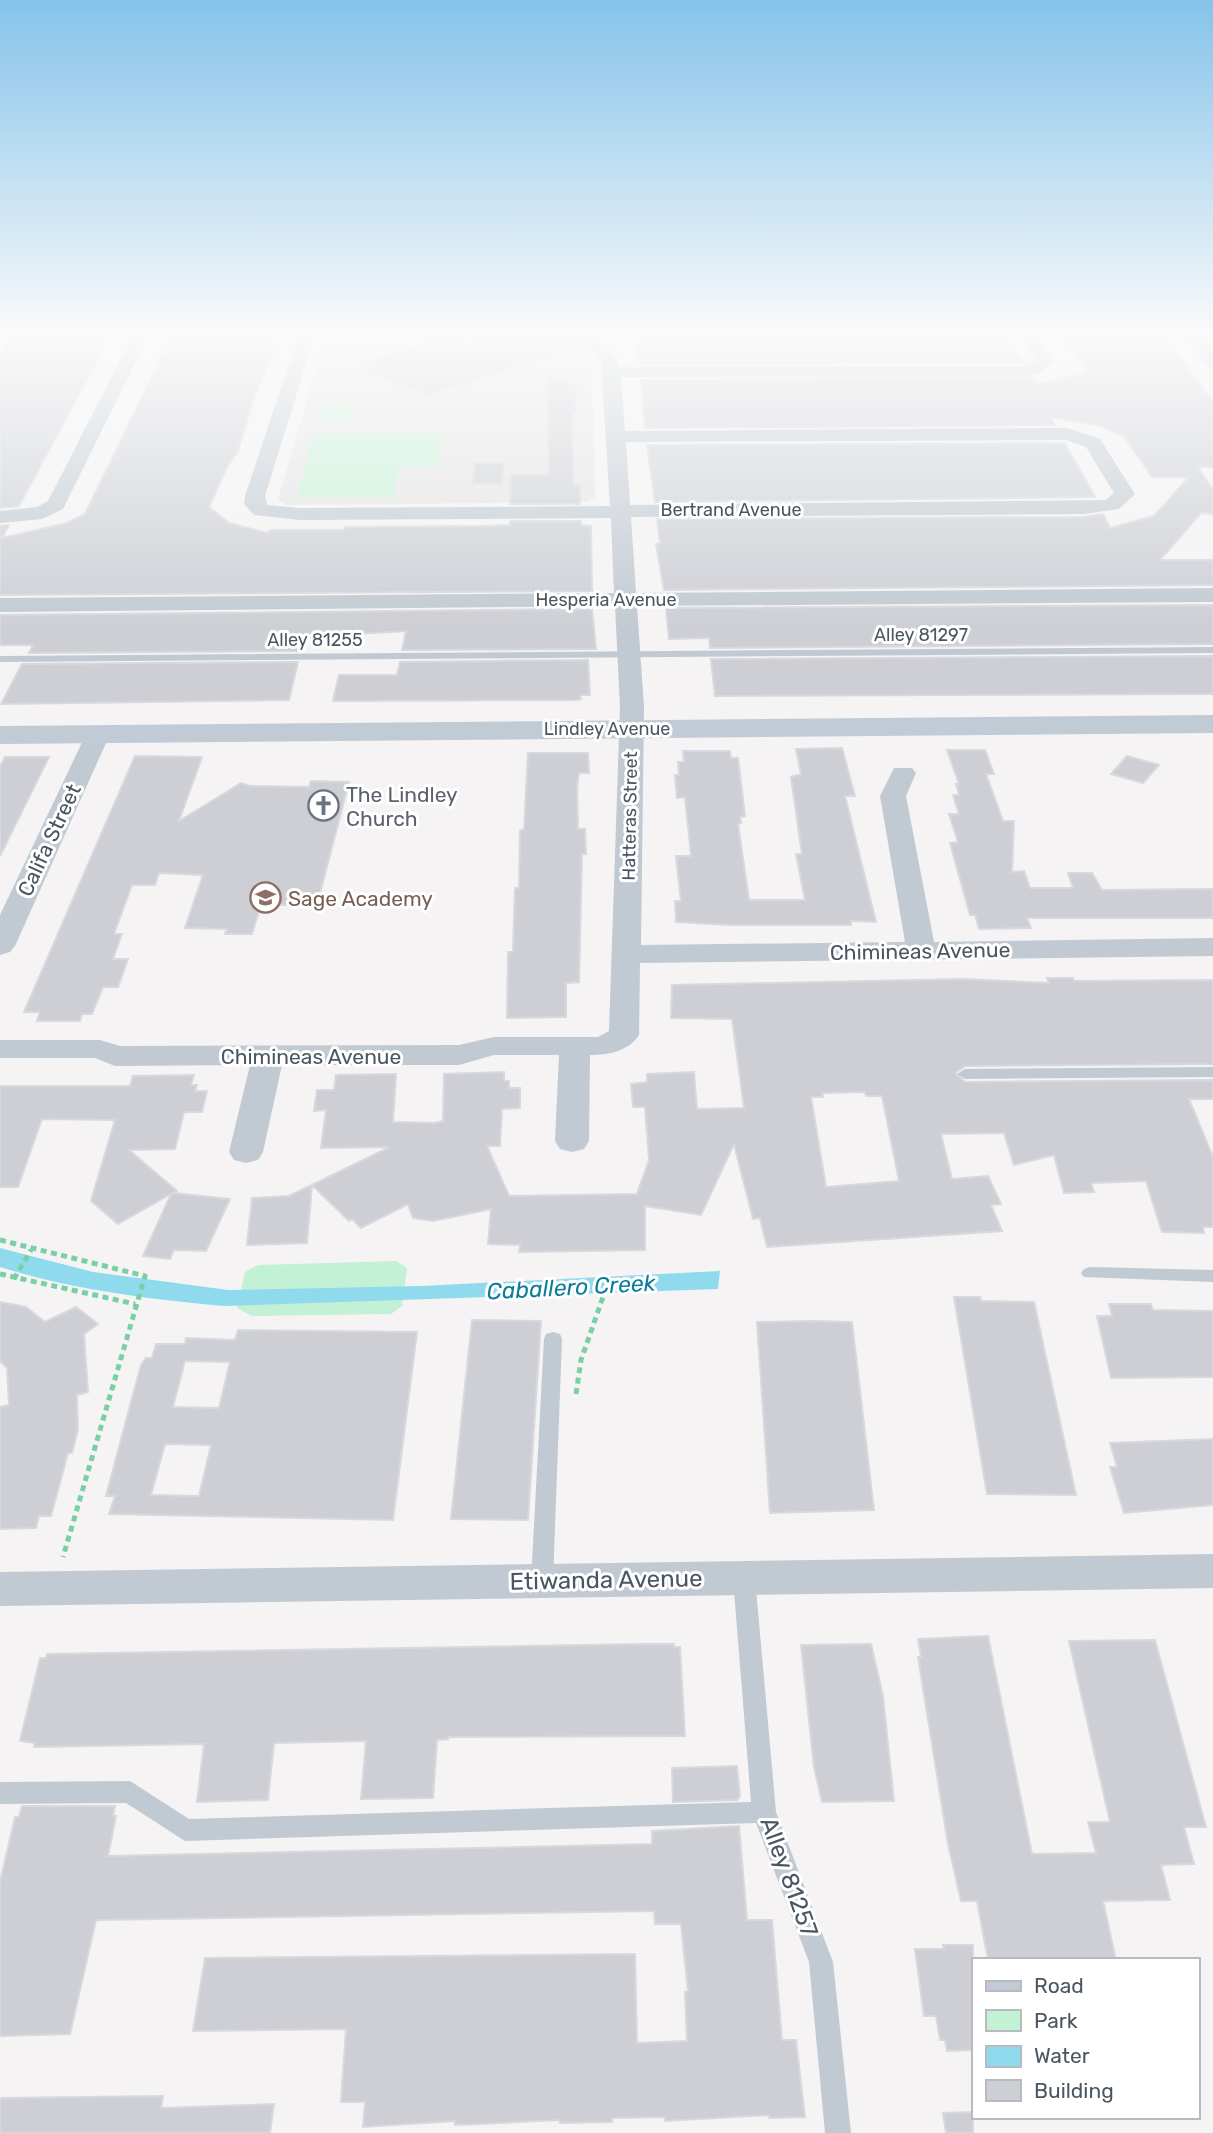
<svg xmlns="http://www.w3.org/2000/svg" width="1213" height="2133" font-family="Rubik,sans-serif">
  <style>
    .education { fill: #e6e4e5 }
    .green { fill: #c3f1d5 }
    .water { fill: #90daee }
    .building { fill: #cdcfd5; stroke: #d7d9de; stroke-width: 2; fill-rule: evenodd }
    .lines { fill: none; stroke-linecap: round; stroke-linejoin: round }
    .path { stroke: #7ad0a6; stroke-width: 5; stroke-dasharray: 6 4.5; stroke-linecap: butt }
    .service { fill: #c1cad2; fill-rule: evenodd }
    .minor { fill: #c1cad2; fill-rule: evenodd }
    .secondary { fill: #c1cbd6; fill-rule: evenodd }
    .labels { text-anchor: middle; dominant-baseline: central; stroke-width: 6; stroke-linejoin: round; paint-order: stroke }
    .far-street-label { font-size: 18px; fill: #4a5661; stroke: #fff }
    .worship-label { font-size: 21px; fill: #5b616d; stroke: #fff; text-anchor: start }
    .street-label { font-size: 21px; fill: #4a5661; stroke: #fff }
    .education-label { font-size: 21px; fill: #785e54; stroke: #fff; text-anchor: start }
    .water-label { font-size: 23px; font-style: italic; fill: #0c7c9b; stroke: #fff }
    .near-street-label { font-size: 24px; fill: #4a5661; stroke: #fff }
  </style>
  <rect width="100%" height="100%" fill="#f5f3f3"/>
  <path class="education" d="M469,331H530L573,345L587,354L592,367L595,498L585,502L287,505L278,500L325,338Z"/>
  <path class="green" d="M323,406H353L349,421H319Z
    M443,433L439,467L399,468L394,497H297L314,434Z
    M396,1261L407,1268L402,1306L391,1314L252,1316L237,1308L245,1272L258,1265Z"/>
  <path class="water" d="M0,1248L93,1272L228,1290L422,1286L720,1271L718,1289L224,1306C149,1299 73,1290 0,1267Z"/>
  <path class="building" d="M523,331H548L552,336L578,346L429,395L361,369L374,365L367,362L447,337L468,344L502,333L522,339Z
    M636,331H1002L1024,363L639,364Z
    M1060,331H1159L1213,402V467H1198L1213,490V514L1201,513L1160,560H1213V585L664,590L656,544H660L657,519L1084,517L1103,514L1110,528L1154,516L1189,477H1152L1124,436L1101,426L1051,417L1055,425L645,428L641,380L1033,377L1037,384L1088,372Z
    M109,338L19,506L0,508V356L11,339Z
    M171,338H271L267,349H275L252,403L238,451L227,467L209,507L229,523L268,533L270,530H344L345,527L483,526L510,525V521H581V525L591,526L592,591L0,595V526L9,525L2,538L67,523L85,514Z
    M548,377L576,385L575,412H572L573,475V485H580V504H510L511,475H549Z
    M1065,443L1095,497L655,502L647,445Z
    M475,463H503L502,483L473,484Z
    M1213,605V644L710,648L709,638L669,639L666,608Z
    M592,609L596,649L402,650L406,631L304,637L301,651L29,653L33,645H0V615Z
    M1213,656V694H1196L715,696L711,659Z
    M588,660L590,695H580L581,699L576,700L333,701L339,675H397L400,662Z
    M298,662L289,700L1,704L22,664Z
    M842,748L855,796H845L876,922L851,921V925H732L676,922L675,901H681L676,856H691L685,797L677,798L675,775H679L678,762H684L683,751H730L731,758H738L745,816L740,817L741,823L738,824L749,900H805L796,854H802L791,777L801,774L796,749Z
    M947,750H985L994,774H986L1003,821H1014L1012,872L1024,871L1030,888H1073L1068,873H1092L1102,890L1213,889V918H1027L1031,928L979,929L975,915H970L950,843L958,842L949,814H959L953,795H959L956,784H959Z
    M528,753H588L589,773H579L577,788L578,829H585L586,854H582L579,982L566,983V1017L507,1018L508,952H513L515,888H519L520,830H524Z
    M135,756L202,757L179,821L241,783L250,786L309,787L311,781L349,782L317,905H261L252,934H225L227,929L185,928L203,875L159,873L155,885H132L114,934H122L113,959H128L118,987H103L92,1014H82L80,1021H37L40,1012H24Z
    M1127,756L1159,765L1143,783L1111,774Z
    M5,757H49L0,856V766Z
    M1047,978H1073L1074,981L1213,980V1064L965,1066L955,1073L965,1082L1213,1080V1099H1189L1213,1157V1227H1203L1204,1233L1162,1232L1146,1181L1091,1183L1094,1192L1064,1193L1054,1155L1014,1165L1004,1133L941,1134L952,1179L988,1176L1001,1204L991,1205L1002,1231L767,1247L760,1218L753,1219L734,1144L701,1215L645,1206V1250L519,1252L520,1245L488,1244L491,1209L433,1221L413,1218L408,1204L361,1228L352,1219L349,1221L312,1185L307,1243L247,1245L252,1198L289,1196L390,1147L321,1148L326,1110L314,1111L317,1090H334L336,1075L396,1074L393,1122L434,1123L443,1121L444,1074L504,1072V1081H509V1088H520V1108L502,1109L500,1146H487L509,1196L637,1194L649,1160L645,1107H633L631,1084L647,1082V1074L694,1072L697,1109L744,1108L732,1019L671,1018L672,985L964,979L1049,983ZM865,1092L866,1096H882L899,1181L826,1187L811,1097H823L822,1093Z
    M194,1075L191,1085H197L195,1091H207L202,1112H184L175,1149L129,1150L177,1191L174,1193L230,1199L206,1251L174,1250L170,1259L143,1256L171,1194L118,1224L91,1201L115,1120L42,1119L18,1187H0V1086H130L133,1076Z
    M954,1297H980L981,1301L1034,1302L1076,1495L987,1494Z
    M0,1302L26,1307L45,1322L76,1307L98,1324L84,1334L88,1392L77,1395L78,1429L72,1453H68L51,1516H39L36,1528L0,1529V1407L9,1405L7,1368L0,1361Z
    M1109,1304H1151L1153,1310L1213,1311V1377L1111,1378L1097,1316H1112Z
    M472,1320L541,1321L528,1520L451,1519Z
    M813,1321L852,1322L874,1510L770,1513L757,1322Z
    M238,1330L417,1332L393,1520L109,1514L115,1496H106L131,1402L141,1365L146,1358H152L156,1344H185L186,1338L235,1340ZM185,1361L230,1362L219,1408L173,1407ZM165,1444L211,1445L199,1496L151,1495Z
    M1213,1439V1505L1124,1513L1110,1467H1117L1110,1443Z
    M988,1636L1032,1854L1096,1853L1088,1822H1110L1069,1641L1155,1640L1206,1827H1184L1194,1864L1161,1865L1170,1900L1103,1901L1116,1960H988L977,1901H961L948,1844L918,1657H921L918,1639Z
    M642,1644H674V1647H680L685,1736L448,1737V1739L437,1740L433,1798L361,1799L366,1741L274,1743L268,1800L197,1802L204,1744L34,1747L35,1743L20,1741L40,1658H46L47,1654Z
    M871,1644L883,1696L894,1801L822,1802L814,1767L801,1645Z
    M737,1766L740,1796L737,1800L673,1802L672,1768Z
    M22,1806H115L113,1816H116L108,1856L652,1844V1831L739,1826L747,1920H772L782,2040H796L805,2117L769,2118V2115L665,2121V2117L612,2118V2122L560,2123V2120L455,2125V2121L363,2127L365,2102H341L346,2029L193,2031L205,1958L635,1954L637,2043L687,2041L685,1992H688L681,1924H655L654,1911L96,1920L70,2034L0,2036V1882L15,1817H19Z
    M943,1945H973V2050L947,2051L945,2040H940L936,2016H924L915,1949H944Z
    M163,2096L161,2108L274,2104L270,2133H0V2098Z
    M973,2112V2133H946L943,2113Z"/>
  <g class="lines">
    <path class="path" d="M0,1240L145,1276L63,1557
      M0,1274L135,1304
      M14,1279L31,1250
      M576,1394L581,1360L611,1274"/>
    <path class="service" d="M1213,647V653L0,662V656Z
      M1213,1067V1077L965,1079L957,1074L965,1069Z
      M1090,1267L1213,1270V1282L1084,1277L1081,1273L1084,1269Z
      M553,1332L560,1334L562,1339L553,1581L549,1587L542,1590L535,1587L531,1581L544,1339L546,1334Z
      M744,1569L751,1572L755,1578L776,1812L833,1962L851,2133H825L809,1962L756,1823L185,1841L126,1803L0,1804V1782L130,1781L189,1819L751,1802L733,1578L737,1572Z"/>
    <path class="minor" d="M135,331H151L63,509L42,519L0,523V511L37,507L48,501Z
      M300,331H316L265,496L267,505L300,508L610,506L601,362L588,347L553,334L551,331C579,331 611,335 619,367L1025,366L1036,360L1018,331H1034L1053,361L1041,373L1025,376L621,377L625,431L1068,428L1100,439L1135,494L1119,509L1084,514L631,517L636,593L1213,588V602L637,606L644,707L641,945L905,942L880,796L894,768H912L916,773L906,796L934,942L1213,938V956L640,963L639,1035C629,1051 609,1055 590,1055L589,1141L584,1149L572,1152L560,1149L555,1141L559,1055H494L459,1065H282L263,1152L258,1160L246,1163L234,1160L229,1152L250,1065L115,1066L95,1058H0V1040H100L120,1046L459,1045L494,1037H598L609,1031L620,707L615,606L0,612V598L614,593L611,518L300,520L254,515L244,504L245,496ZM1066,440L1086,447L1114,493L1106,500L630,505L626,442Z
      M1180,331H1196L1213,351V367L1207,366Z
      M98,727L107,729L110,734L15,946L10,952L0,955V915L86,734L89,729Z
      M1213,1554V1588L0,1606V1572Z"/>
    <path class="secondary" d="M1213,715V733L0,744V726Z"/>
  </g>
  <linearGradient id="sky" x2="0" y2="1"><stop stop-color="#85c3ea"/><stop offset="0.53" stop-color="#fafafa"/><stop offset="1" stop-color="#fafafa" stop-opacity="0"/></linearGradient>
  <rect width="1213" height="629" fill="url(#sky)"/>
  <defs>
    <symbol id="church-ring" viewBox="-11 -11 22 22"><circle r="9.5" fill="#fff" stroke="#6b7280" stroke-width="1.5"/><path d="M-1.2-6h2.4v3.5h3.3v2.4h-3.3V6h-2.4V-.1h-3.3v-2.4h3.3Z" fill="#6b7280"/></symbol>
    <symbol id="school-ring" viewBox="-11 -11 22 22"><circle r="9.5" fill="#fff" stroke="#8d6e63" stroke-width="1.5"/><path d="M0-5L7-2L0 1L-7-2ZM-4 1L0 2.5L4 1V4Q0 6-4 4Z" fill="#8d6e63"/></symbol>
  </defs>
  <g fill-rule="evenodd">
    <use href="#church-ring" x="306" y="788" width="35" height="35"/>
    <use href="#school-ring" x="248" y="880" width="35" height="35"/>
  </g>
  <g class="labels">
    <g class="far-street-label">
      <text x="731" y="510">Bertrand Avenue</text>
      <text x="606" y="600">Hesperia Avenue</text>
      <text x="921" y="635">Alley 81297</text>
      <text x="315" y="640">Alley 81255</text>
      <text x="607" y="729">Lindley Avenue</text>
      <text transform="translate(630 816) rotate(-89)">Hatteras Street</text>
    </g>
    <g class="worship-label">
      <text x="346" y="794">The Lindley<tspan x="346" dy="24">Church</tspan></text>
    </g>
    <g class="street-label">
      <text transform="translate(49 840) rotate(-65)">Califa Street</text>
      <text transform="translate(920 951) rotate(-1)">Chimineas Avenue</text>
      <text x="311" y="1056">Chimineas Avenue</text>
    </g>
    <g class="education-label">
      <text x="288" y="898">Sage Academy</text>
    </g>
    <g class="water-label">
      <text transform="translate(571 1287) rotate(-3)">Caballero Creek</text>
    </g>
    <g class="near-street-label">
      <text transform="translate(606 1580) rotate(-1)">Etiwanda Avenue</text>
      <text transform="translate(789 1877) rotate(70)">Alley 81257</text>
    </g>
  </g>
  <rect x="972" y="1958" width="228" height="161" fill="#ffffff" stroke="#b7bbc0" stroke-width="2"/>
  <rect x="986" y="1981" width="35" height="10" fill="#c1cbd6" stroke="#b7bbc0" stroke-width="2"/>
  <text x="1034" y="1993" font-size="21" fill="#4a5661">Road</text>
  <rect x="986" y="2010" width="35" height="21" fill="#c3f1d5" stroke="#b7bbc0" stroke-width="2"/>
  <text x="1034" y="2028" font-size="21" fill="#4a5661">Park</text>
  <rect x="986" y="2046" width="35" height="21" fill="#90daee" stroke="#b7bbc0" stroke-width="2"/>
  <text x="1034" y="2063" font-size="21" fill="#4a5661">Water</text>
  <rect x="986" y="2080" width="35" height="21" fill="#cdcfd5" stroke="#b7bbc0" stroke-width="2"/>
  <text x="1034" y="2098" font-size="21" fill="#4a5661">Building</text>
</svg>
